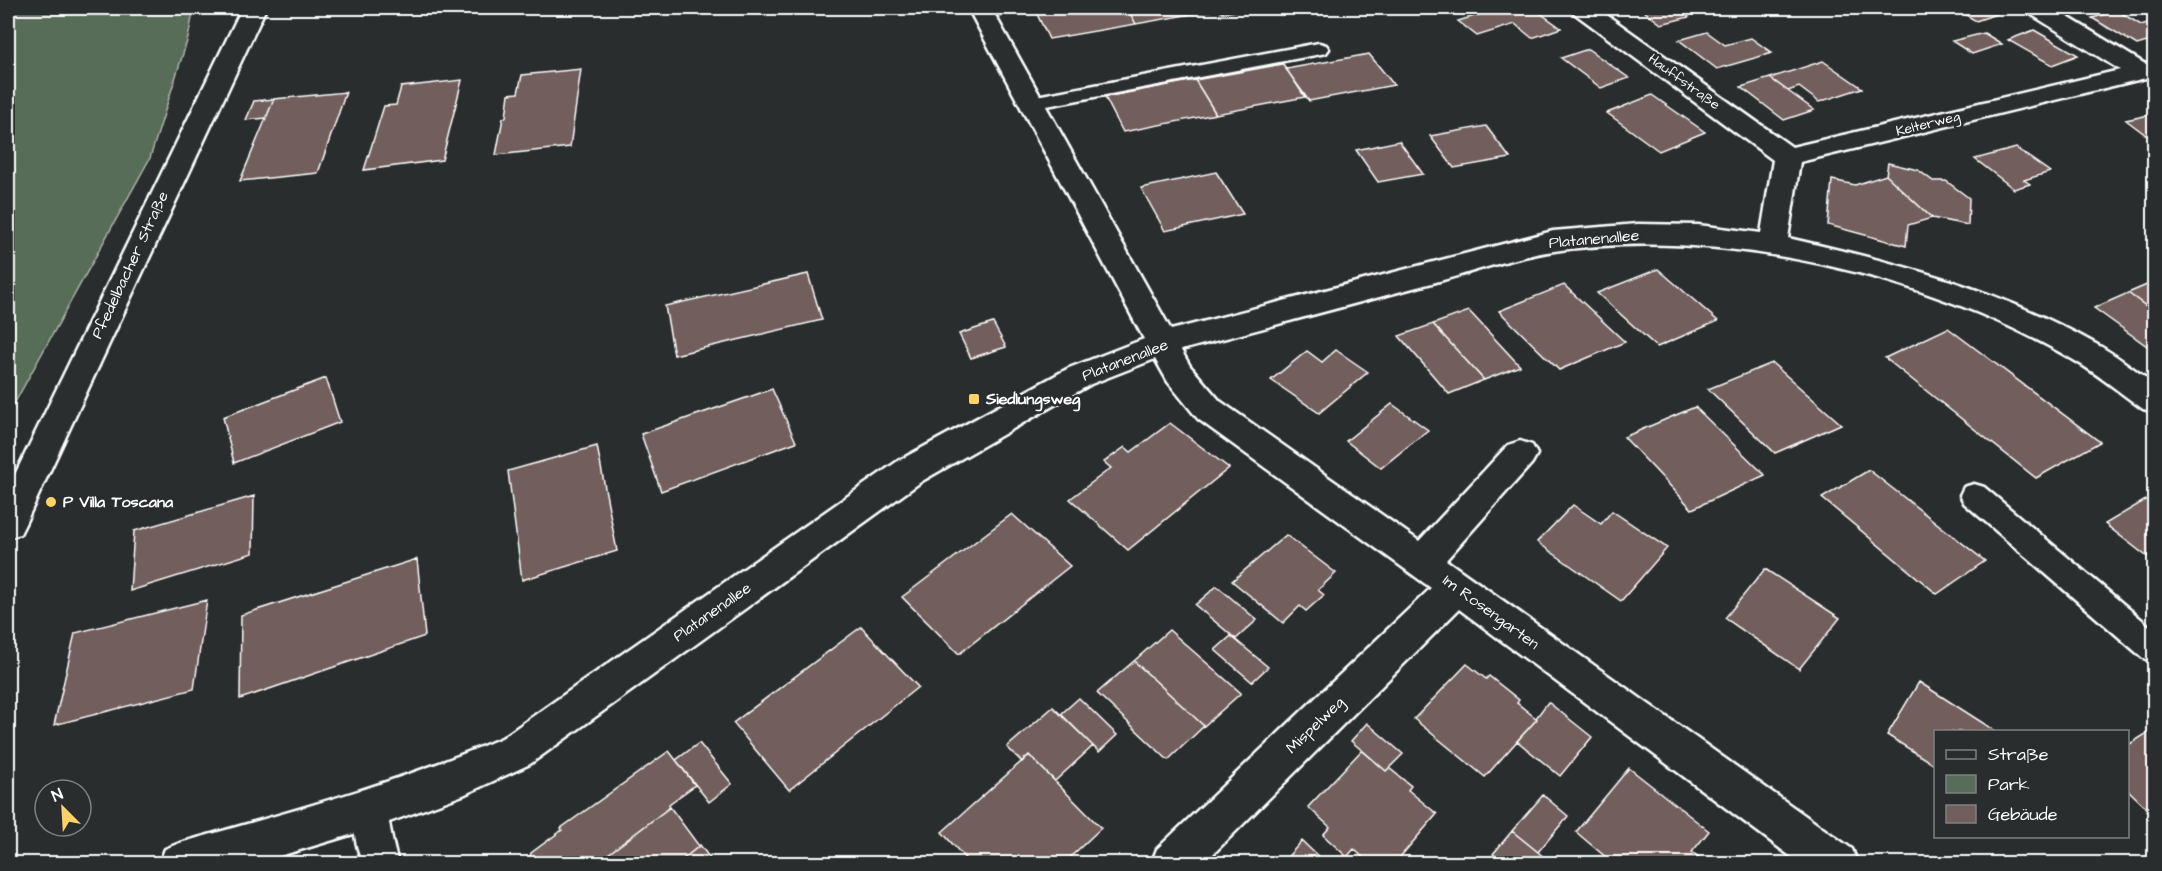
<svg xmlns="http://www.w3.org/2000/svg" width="2162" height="871" font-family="'Architects Daughter',sans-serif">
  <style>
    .green { fill: #586d59; stroke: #acb6ac; stroke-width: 1.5 }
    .building { fill: #725f5d; stroke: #fff; stroke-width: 1.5 }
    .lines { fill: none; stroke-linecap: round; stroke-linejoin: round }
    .lane-casing { stroke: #fff; stroke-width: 5 }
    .street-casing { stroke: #fff; stroke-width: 5 }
    .secondary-casing { stroke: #fff; stroke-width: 5 }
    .lane { fill: #2a2d2e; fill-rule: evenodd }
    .street { fill: #2a2d2e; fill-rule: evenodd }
    .secondary { fill: #2a2d2e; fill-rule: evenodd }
    .poi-dot { fill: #ffd166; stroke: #2a2d2e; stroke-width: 2 }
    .labels { text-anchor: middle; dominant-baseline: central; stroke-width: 5; stroke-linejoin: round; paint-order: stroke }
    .far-street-label { font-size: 14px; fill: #fff; stroke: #2a2d2e }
    .street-label { font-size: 16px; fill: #fff; stroke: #2a2d2e }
    .poi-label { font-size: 16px; font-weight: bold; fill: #fff; stroke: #2a2d2e; text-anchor: start }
  </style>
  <rect width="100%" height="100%" fill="#2a2d2e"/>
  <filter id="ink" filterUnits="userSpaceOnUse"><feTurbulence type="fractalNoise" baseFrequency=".0167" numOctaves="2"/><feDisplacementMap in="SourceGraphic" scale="12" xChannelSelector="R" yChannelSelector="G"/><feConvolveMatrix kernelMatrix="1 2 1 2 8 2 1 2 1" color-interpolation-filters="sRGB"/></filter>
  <g filter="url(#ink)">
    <path class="green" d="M8,8H194L188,38L150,158L8,415Z"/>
    <path class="building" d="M1047,8H1127L1136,24L1049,39L1035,10Z
      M1127,8H1218L1220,9L1136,24Z
      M1218,8H1256L1222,13Z
      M1501,8H1533L1561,28L1532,38L1515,24L1477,36L1458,21Z
      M1640,8H1677L1689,17L1661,24Z
      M1954,8H1994L2002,12L1976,21Z
      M2118,11L2141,25L2154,21V40L2137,45L2092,18Z
      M2034,30L2078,55L2052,65L2008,40Z
      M1707,32L1725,45L1751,38L1772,53L1717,69L1679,40Z
      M1984,33L2002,44L1972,54L1952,41Z
      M1588,49L1629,78L1601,88L1561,58Z
      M1369,54L1394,85L1309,101L1286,69Z
      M1823,61L1862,88L1819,102L1799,87L1788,91L1770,78Z
      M1283,64L1305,97L1216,114L1195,80Z
      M581,69L570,147L496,155L503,118L506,117L509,94L518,93L522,75Z
      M1770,78L1788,91L1814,110L1784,120L1741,87Z
      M462,80L442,160L364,170L384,106L396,105L401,87Z
      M1195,80L1216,114L1123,132L1105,97Z
      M346,92L318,173L240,181L274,99Z
      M1652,95L1705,132L1659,151L1607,113Z
      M274,99L266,118L246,120L254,101Z
      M2154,114V141L2126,120Z
      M1486,126L1510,158L1454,168L1430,136Z
      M1399,141L1423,174L1378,182L1356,150Z
      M2016,148L2050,172L2024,180L2030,184L2014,189L1975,159Z
      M1888,163L1918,170L1933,181H1946L1969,198L1968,225L1932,218L1886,175Z
      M1216,172L1243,214L1165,231L1141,188Z
      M1886,175L1932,218L1908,225L1906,246L1828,225L1832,180L1855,185Z
      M1658,269L1718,321L1657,347L1597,293Z
      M808,274L822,320L674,355L665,306Z
      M2154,282V312L2128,293Z
      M1564,285L1625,342L1559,370L1499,311Z
      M2128,293L2154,312V351L2094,308Z
      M1469,311L1520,366L1484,380L1433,324Z
      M993,323L1006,347L971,358L959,334Z
      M1433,324L1484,380L1449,394L1399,336Z
      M1948,328L2100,442L2036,478L1885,358Z
      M1336,350L1368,372L1319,413L1271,380L1307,351L1322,362Z
      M1772,363L1841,424L1775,453L1708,389Z
      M326,378L340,422L234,463L223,417Z
      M772,389L796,442L661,491L641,434Z
      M1392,404L1428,430L1381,468L1346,441Z
      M1695,407L1765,475L1692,509L1624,437Z
      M1170,423L1229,468L1128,550L1070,499L1111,468L1104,462L1125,447L1131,452Z
      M597,446L617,551L522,580L508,471Z
      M1869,470L1985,561L1937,594L1822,498Z
      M2154,495V562L2105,524Z
      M254,496L253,553L130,591L134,531Z
      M1573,505L1601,524L1612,511L1667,548L1621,601L1537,542Z
      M1012,514L1070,566L959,654L902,597Z
      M1286,535L1336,573L1318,590L1324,595L1306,611L1300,606L1283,623L1232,581Z
      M417,559L425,636L240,699L241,615Z
      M1765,569L1840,618L1799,669L1725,618Z
      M1217,586L1257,620L1236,639L1195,605Z
      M207,600L194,689L54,725L75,633Z
      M861,627L918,687L789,790L733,723Z
      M1169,630L1241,693L1204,726L1134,661Z
      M1231,636L1268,667L1252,682L1215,650Z
      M1134,661L1204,726L1168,760L1097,693Z
      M1467,664L1486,679L1489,676L1519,700L1517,703L1537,719L1485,777L1414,719Z
      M1919,682L1997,732H1936V766L1887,735Z
      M1079,698L1117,735L1099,752L1061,714Z
      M1548,702L1592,737L1560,776L1517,741L1537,719L1536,718Z
      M1053,707L1093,746L1055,781L1029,755L1022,762L1007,747Z
      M1367,723L1403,754L1386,771L1351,741Z
      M2154,729V815L2128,790V745Z
      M699,743L732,784L709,802L676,760Z
      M1362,750L1386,771L1389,768L1411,786L1408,790L1437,814L1394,864H1370L1354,849L1347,857L1323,835L1330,827L1308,807Z
      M669,751L695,785L669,804L670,807L595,864H528L531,853L562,830L561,828Z
      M1029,755L1101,828L1063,864H970L942,832Z
      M1629,768L1709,831L1692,852L1703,860L1701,864H1614L1576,832Z
      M1543,795L1568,816L1538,852L1512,831Z
      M670,807L699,846L677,864H595Z
      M1512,831L1538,852L1551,864H1504L1493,854Z
      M1302,841L1326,864H1281Z
      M700,845L714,864H677L699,846Z"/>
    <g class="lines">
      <defs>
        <path id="lane" d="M973,8H1010L1007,12L980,17L973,15L970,11Z
          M1319,43L1326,45L1329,49L1326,53L1031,109L1024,107L1021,103L1024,99L1031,97Z
          M1974,484L1984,487L2154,630V662L2143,658L1964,503L1960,495L1964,487Z
          M370,793L382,797C391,819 390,842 399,864H363C355,845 350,816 358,797Z"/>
        <path id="street" d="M968,8H991L1171,330L1553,231L1638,224L1698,225L1761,233L1773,160L1574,13L1571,8H1597L1792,147L2120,70L2029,13L2025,8H2053L2145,64L2154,62V76L1800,162L1788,238C1894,262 1999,289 2094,343C2115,354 2135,370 2154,384V412L2143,409C2119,392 2097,373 2072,359C1928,275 1720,226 1554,251C1516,256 1470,273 1432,283C1348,305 1265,328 1181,350L1190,366L1220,401L1419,541L1508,445L1520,441L1532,445L1537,454L1532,463L1446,560L1852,849L1858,864H1801L1459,609L1203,864H1151L1157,849L1431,588L1198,419L1168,382L1155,359L1091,384L922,481L530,764L463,795L370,829L253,864H159L165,849L180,843C289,812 398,783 502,738L898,461L1069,368L1144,339Z"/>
        <path id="secondary" d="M242,8H266L25,524L20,534L8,538V489Z"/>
      </defs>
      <use href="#lane" class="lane-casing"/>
      <use href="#street" class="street-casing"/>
      <use href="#secondary" class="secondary-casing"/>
      <use href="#lane" class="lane"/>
      <use href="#street" class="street"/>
      <use href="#secondary" class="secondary"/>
    </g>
  </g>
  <g class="poi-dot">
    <rect x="968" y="393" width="12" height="12" rx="3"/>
    <circle cx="51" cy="502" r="6"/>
  </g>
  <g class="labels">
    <g class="far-street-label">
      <text transform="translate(1684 82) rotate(36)">Hauffstraße</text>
      <text transform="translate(1928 124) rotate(-14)">Kelterweg</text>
    </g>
    <g class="street-label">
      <text transform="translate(1594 239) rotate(-5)">Platanenallee</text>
      <text transform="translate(130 265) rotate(-65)">Pfedelbacher Straße</text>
      <text transform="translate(1125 360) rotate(-21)">Platanenallee</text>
      <text transform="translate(712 612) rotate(-35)">Platanenallee</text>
      <text transform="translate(1491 612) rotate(36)">Im Rosengarten</text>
      <text transform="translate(1315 725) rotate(-44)">Mispelweg</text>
    </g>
    <g class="poi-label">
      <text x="986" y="399">Siedlungsweg</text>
      <text x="63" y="502">P Villa Toscana</text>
    </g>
  </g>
  <rect width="2162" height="871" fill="none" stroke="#2a2d2e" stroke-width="30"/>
  <rect x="15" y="15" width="2132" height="841" fill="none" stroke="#fff" stroke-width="2" filter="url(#ink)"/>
  <rect x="1934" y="730" width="195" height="108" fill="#2a2d2e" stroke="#7f8182" stroke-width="1.5"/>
  <rect x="1946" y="750" width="30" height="9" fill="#2a2d2e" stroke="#7f8182" stroke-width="1.5"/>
  <text x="1988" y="760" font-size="18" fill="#ffffff">Straße</text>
  <rect x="1946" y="775" width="30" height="18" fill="#586d59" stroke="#7f8182" stroke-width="1.5"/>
  <text x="1988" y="790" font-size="18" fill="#ffffff">Park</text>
  <rect x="1946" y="805" width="30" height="18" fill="#725f5d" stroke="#7f8182" stroke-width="1.5"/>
  <text x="1988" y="820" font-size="18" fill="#ffffff">Gebäude</text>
  <g transform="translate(63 808) rotate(336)"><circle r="28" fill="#2a2d2e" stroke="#7f8182" stroke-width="1.5"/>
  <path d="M0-4.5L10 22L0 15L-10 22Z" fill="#ffd166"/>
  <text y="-9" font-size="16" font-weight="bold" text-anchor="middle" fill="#ffffff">N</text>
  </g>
</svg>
